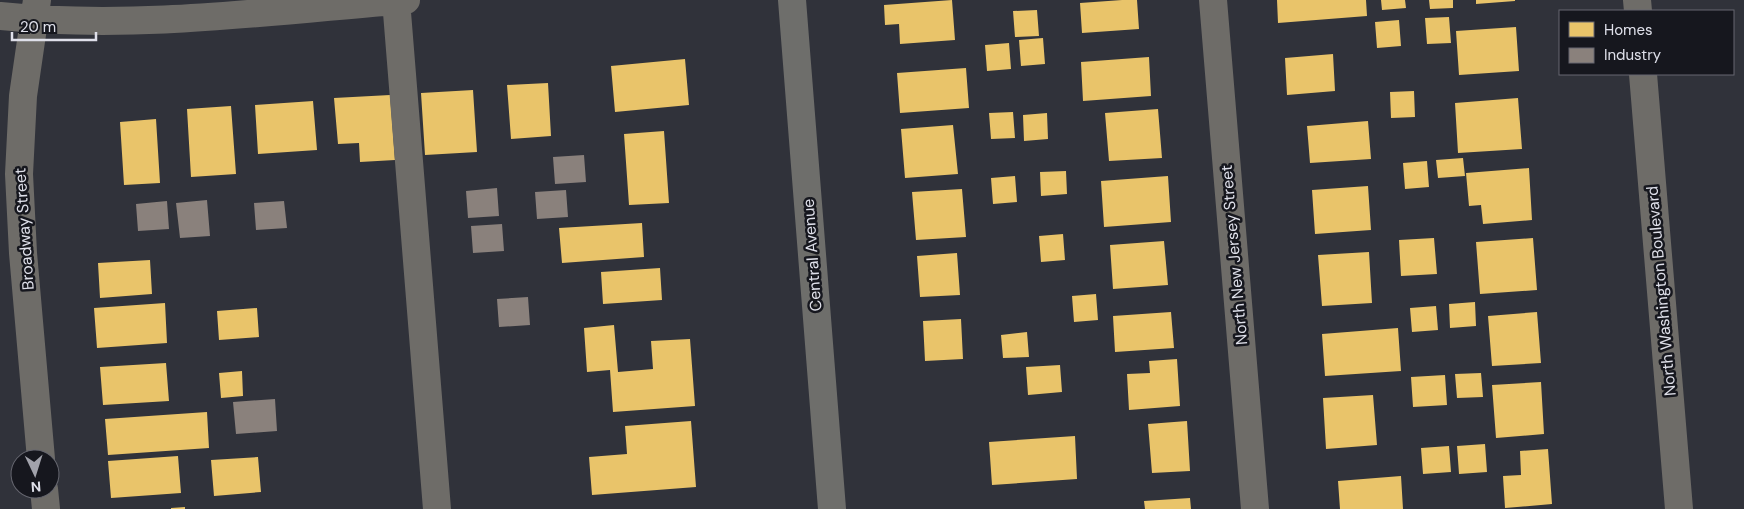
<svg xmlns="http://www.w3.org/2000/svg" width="1744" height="509" font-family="'DM Sans',sans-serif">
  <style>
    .homes { fill: #e9c46a }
    .industry { fill: #8a817c }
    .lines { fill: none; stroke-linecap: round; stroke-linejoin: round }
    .minor { stroke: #6e6c68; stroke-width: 28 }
    .major { stroke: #6e6e6b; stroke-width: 28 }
    .labels { text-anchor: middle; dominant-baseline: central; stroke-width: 5; stroke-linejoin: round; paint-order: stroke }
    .street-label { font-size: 16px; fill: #dfe0ea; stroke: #16171e }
  </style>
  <rect width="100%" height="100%" fill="#30323a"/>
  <path class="homes" d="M952,0L955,40L900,44L899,24L885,25L884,5Z
    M1122,0H1137L1139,29L1082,33L1080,3Z
    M1277,0H1366L1367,16L1278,23Z
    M1381,0H1405L1406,8L1382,10Z
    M1429,0H1453V8L1430,9Z
    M1476,0H1515V1L1476,4Z
    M1037,10L1039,36L1015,37L1013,11Z
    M1449,17L1451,43L1427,44L1425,18Z
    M1399,20L1401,46L1377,48L1375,22Z
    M1516,27L1519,71L1459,75L1456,31Z
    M1043,38L1045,64L1021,66L1019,40Z
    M1009,43L1011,69L987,71L985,45Z
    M1333,54L1335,91L1287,95L1285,58Z
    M1149,57L1151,96L1083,101L1081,62Z
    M685,59L689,105L615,112L611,66Z
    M966,68L969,108L900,113L897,73Z
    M548,83L551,136L511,139L507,85Z
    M473,90L477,152L425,155L421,93Z
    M1414,91L1415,117L1391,118L1390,92Z
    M390,95L395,160L360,162L359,143L338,144L334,98Z
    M1518,98L1522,149L1458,153L1455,103Z
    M313,101L317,150L258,154L255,105Z
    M231,106L236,174L191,177L187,109Z
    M1158,109L1162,158L1109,161L1105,113Z
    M1013,112L1015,138L991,139L989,113Z
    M1047,113L1048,139L1024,141L1023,115Z
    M156,119L160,183L124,185L120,122Z
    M1368,121L1371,159L1310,163L1307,126Z
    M953,125L958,174L905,178L901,129Z
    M664,131L669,203L629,205L624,134Z
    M1463,158L1465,176L1438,178L1436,160Z
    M1427,161L1429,187L1405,189L1403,163Z
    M1529,168L1532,220L1483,224L1481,205L1469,206L1466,173Z
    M1066,171L1067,194L1041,196L1040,172Z
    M1015,176L1017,202L993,204L991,178Z
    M1168,176L1171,222L1104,227L1101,181Z
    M1368,186L1371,230L1315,234L1312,190Z
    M962,189L966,237L916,240L912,192Z
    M642,223L644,257L562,263L559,228Z
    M1063,234L1065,260L1041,262L1039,236Z
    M1434,238L1437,274L1401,276L1399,240Z
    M1533,238L1537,290L1480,294L1476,242Z
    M1164,241L1168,285L1113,289L1110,245Z
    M1369,252L1372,303L1322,306L1318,255Z
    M957,253L960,295L920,297L917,256Z
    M150,260L152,294L100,298L98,263Z
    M660,268L662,300L603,304L601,272Z
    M1096,294L1098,320L1074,322L1072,296Z
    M1475,302L1476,326L1450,328L1449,304Z
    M165,303L167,343L97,348L94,308Z
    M1436,306L1438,330L1412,332L1410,308Z
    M257,308L259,337L219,340L217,311Z
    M1171,312L1174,348L1115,352L1113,316Z
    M1537,312L1541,363L1492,366L1488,316Z
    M961,319L963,359L925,361L923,321Z
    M614,325L618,372L653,369L651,341L690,339L695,406L613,412L610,370L587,372L584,328Z
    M1398,328L1401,371L1325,376L1322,334Z
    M1027,332L1029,357L1003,358L1001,335Z
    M1177,359L1180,406L1129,410L1127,374L1150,373L1149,361Z
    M166,363L169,401L103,405L100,367Z
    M1060,365L1062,392L1028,395L1026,367Z
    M242,371L243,396L221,398L219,373Z
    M1481,373L1483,397L1457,398L1455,374Z
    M1445,375L1447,405L1413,407L1411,377Z
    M1541,382L1544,434L1496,438L1492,385Z
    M1373,395L1377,445L1326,449L1323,398Z
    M207,412L209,448L108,455L105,419Z
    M691,421L696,487L592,495L589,457L627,454L625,426Z
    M1187,421L1190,471L1152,473L1148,424Z
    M1075,436L1077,479L992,485L989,442Z
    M1485,444L1487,472L1459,474L1457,446Z
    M1449,446L1451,472L1423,474L1421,448Z
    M1548,449L1552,504L1505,508L1503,476L1521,475L1520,451Z
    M178,456L181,493L111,498L108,461Z
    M258,457L261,492L214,496L211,460Z
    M1401,476L1403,509H1340L1338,481Z
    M1190,498L1191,509H1145L1144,501Z
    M185,507V509H171V508Z"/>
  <path class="industry" d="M584,155L586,182L555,184L553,157Z
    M497,188L499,216L468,218L466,191Z
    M566,190L568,217L537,219L535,192Z
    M207,200L210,236L180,238L176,203Z
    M167,201L169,229L138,231L136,204Z
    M284,201L287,228L256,230L254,203Z
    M502,224L504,251L473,253L471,226Z
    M528,297L530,325L499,327L497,299Z
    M275,399L277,431L236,434L233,402Z"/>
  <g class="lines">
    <path class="minor" d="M37,0L23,96L19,174L23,253L41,459
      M396,0L437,509
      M1213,0L1255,509
      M1637,0L1638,11
      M0,16C135,30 272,11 406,0
      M1643,74L1679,509
      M44,489L46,509"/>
    <path class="major" d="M792,0L832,509"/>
  </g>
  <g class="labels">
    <g class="street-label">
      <text transform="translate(24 229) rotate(-94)">Broadway Street</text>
      <text transform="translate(812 255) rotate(-94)">Central Avenue</text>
      <text transform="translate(1234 255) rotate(-95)">North New Jersey Street</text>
      <text transform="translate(1661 291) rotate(-95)">North Washington Boulevard</text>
    </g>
  </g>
  <rect x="1559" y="10" width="175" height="65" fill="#16171e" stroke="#666770"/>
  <rect x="1569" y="22" width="25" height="15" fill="#e9c46a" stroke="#666770"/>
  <text x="1604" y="35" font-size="15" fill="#dfe0ea">Homes</text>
  <rect x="1569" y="48" width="25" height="15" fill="#8a817c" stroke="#666770"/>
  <text x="1604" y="60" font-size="15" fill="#dfe0ea">Industry</text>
  <g transform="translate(35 474) rotate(176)"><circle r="24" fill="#16171e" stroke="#666770"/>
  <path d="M0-4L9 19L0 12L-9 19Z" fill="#a2a3ac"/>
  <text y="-8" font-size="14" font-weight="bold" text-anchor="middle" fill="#dfe0ea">N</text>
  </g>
  <path d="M12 32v8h84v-8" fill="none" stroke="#dfe0ea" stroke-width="2.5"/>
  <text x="20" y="32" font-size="15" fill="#dfe0ea" stroke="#16171e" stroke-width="4" paint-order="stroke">20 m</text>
</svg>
